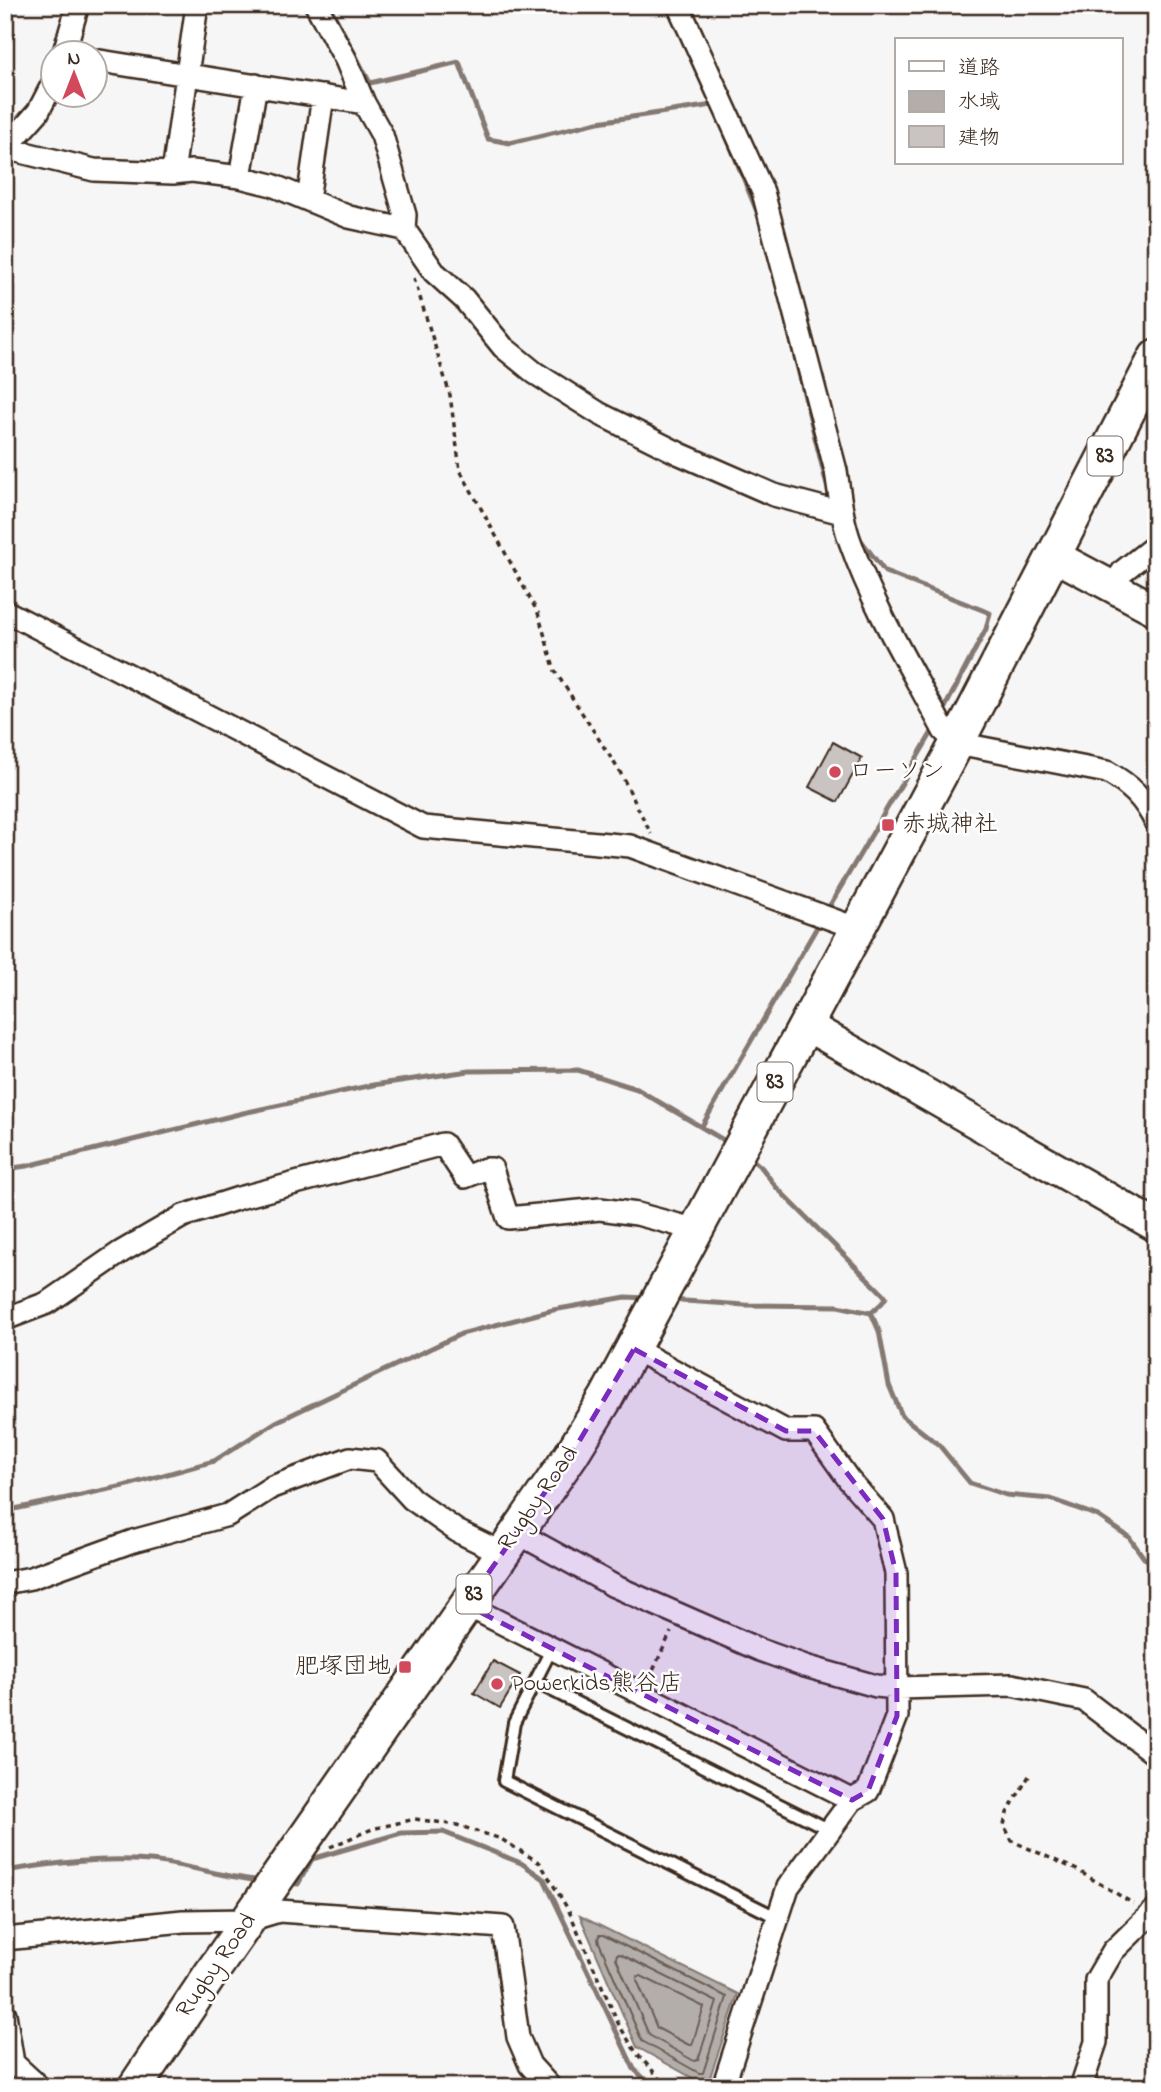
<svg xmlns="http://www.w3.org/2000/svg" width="1161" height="2092" font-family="'Indie Flower','Klee One',sans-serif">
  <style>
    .water { fill: #b4aeaa; stroke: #847972; stroke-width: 2 }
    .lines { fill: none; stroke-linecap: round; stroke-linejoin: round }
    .shore { stroke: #6b5f56; stroke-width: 2 }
    .stream { stroke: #847972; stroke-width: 5 }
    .building { fill: #c9c3c1; stroke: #3b2a1e; stroke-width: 2 }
    .lane-casing { stroke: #3b2a1e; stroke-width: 16 }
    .street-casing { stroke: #3b2a1e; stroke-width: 26 }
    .secondary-casing { stroke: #3b2a1e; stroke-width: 35 }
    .primary-casing { stroke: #3b2a1e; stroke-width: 38 }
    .path { stroke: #3b2a1e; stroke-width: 3.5; stroke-dasharray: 5 5; stroke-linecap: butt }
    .lane { stroke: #fff; stroke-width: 10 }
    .street { stroke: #fff; stroke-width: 21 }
    .secondary { stroke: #fff; stroke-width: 30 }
    .primary { stroke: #fff; stroke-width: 33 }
    .marked { fill: #7b2cbf; fill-opacity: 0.2; stroke: #7b2cbf; stroke-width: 5; stroke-dasharray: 14 9; stroke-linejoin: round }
    .poi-dot { fill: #d1495b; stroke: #fff; stroke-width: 2.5 }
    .labels { text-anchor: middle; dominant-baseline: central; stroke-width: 5; stroke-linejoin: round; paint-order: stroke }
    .shield { fill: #fff; stroke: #766a62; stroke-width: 2 }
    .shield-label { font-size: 23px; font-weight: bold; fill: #3b2a1e }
    .poi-label { font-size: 24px; fill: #3b2a1e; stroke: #fff; text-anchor: start }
    .street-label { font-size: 24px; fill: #3b2a1e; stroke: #fff }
  </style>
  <rect width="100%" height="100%" fill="#f7f6f6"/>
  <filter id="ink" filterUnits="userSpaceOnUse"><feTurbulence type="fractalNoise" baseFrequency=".0143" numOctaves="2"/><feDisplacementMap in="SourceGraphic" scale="14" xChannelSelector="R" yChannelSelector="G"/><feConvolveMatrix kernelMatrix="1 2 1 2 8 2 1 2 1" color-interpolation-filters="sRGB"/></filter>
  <g filter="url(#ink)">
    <path class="water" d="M580,1916L738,1994L707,2086L637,2047Z"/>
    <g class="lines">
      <path class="shore" d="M599,1935H603L727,1997L703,2073H699L642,2041L598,1940Z
        M617,1954H620L717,2002L698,2060L694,2061L649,2035L616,1958Z
        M638,1976H641L704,2007L692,2045H689L657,2028L637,1980Z"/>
      <path class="stream" d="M329,5L370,83L459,62L488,139L510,143L598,122L713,105L715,111
        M725,133L758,214
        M782,305L831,502
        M857,535L885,572L990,613L986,629L941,715
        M826,912L935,727
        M702,1126L821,920
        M747,1155L762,1168L776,1187L886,1297L882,1303L871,1313
        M5,1169L27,1166L243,1113L373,1085L469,1071L578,1070L637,1089L730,1144
        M670,1300L745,1305L838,1306L871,1313
        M871,1313L879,1331L889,1385L902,1416L939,1445L970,1483L1006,1495L1051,1499L1098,1516L1129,1537L1144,1558L1156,1564
        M5,1511L124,1486L214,1461L276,1422L461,1334L553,1310L626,1297L647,1298
        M5,1871C55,1863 100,1857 150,1861C188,1865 224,1877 262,1881
        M289,1883L298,1884L312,1859L401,1833L443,1832L521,1863L544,1879L634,2069L653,2087"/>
    </g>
    <path class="building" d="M833,742L862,758L838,802L809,787Z
      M493,1661L520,1675L500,1708L474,1693Z"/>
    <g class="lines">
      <defs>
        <path id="lane" d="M552,1648L514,1723L504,1781L778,1918
          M535,1682L830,1830"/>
        <path id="street" d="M316,5L346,60L364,103L382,135L405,215L404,229L434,272L464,299L503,347L535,373L600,414L680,454L774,495L842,513
          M678,5L763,192L836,471C840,496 842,521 851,544C874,609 912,670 944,731L957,743L1107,772C1130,785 1144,798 1156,823
          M64,52L78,5
          M94,60L364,103
          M5,148L94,170L173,173L192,171L240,177L272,185L349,217L404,229
          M5,149L38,112L52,85
          M173,173L197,5
          M240,177L256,85
          M308,200L323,96
          M1112,587L1123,571L1156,545
          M5,611L423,827L630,846L856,928
          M5,1319L47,1303L121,1252L183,1216L239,1198L443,1144L465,1177L485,1169H492L508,1218L600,1209L637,1214L697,1230
          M634,1349L786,1431H814L849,1480L883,1519L896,1573L897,1716L868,1791L852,1800L788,1887L723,2087
          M516,1532L614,1586L760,1650L805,1666L876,1686L897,1688L1012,1685L1084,1700L1156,1755
          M5,1583L31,1578L133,1541L228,1515L272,1487L350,1458L377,1461L412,1499L457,1531L502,1553
          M466,1605L852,1800
          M5,1939L183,1921L249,1920L279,1911L503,1927L518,2037L530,2065L550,2087
          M5,2014L13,2063L39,2087
          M1081,2087L1096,2042V1980L1113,1951L1156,1909"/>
        <path id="secondary" d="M1055,556L1156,610
          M806,1025L1156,1226"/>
        <path id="primary" d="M135,2087L210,1975L571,1455L606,1398L957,743L1156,357"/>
      </defs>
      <use href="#lane" class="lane-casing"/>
      <use href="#street" class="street-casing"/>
      <use href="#secondary" class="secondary-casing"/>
      <use href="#primary" class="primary-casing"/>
      <path class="path" d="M414,278L450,395L460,470L538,613L555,671L620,772L651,834
        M5,1551L8,1563
        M649,1679L671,1632
        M1029,1776L1007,1813L1004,1825L1012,1841L1077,1870L1134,1904
        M330,1847L372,1829L415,1819L457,1825L501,1839L540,1863L569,1911L619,2025L637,2054L668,2087"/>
      <use href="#lane" class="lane"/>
      <use href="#street" class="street"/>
      <use href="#secondary" class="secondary"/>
      <use href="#primary" class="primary"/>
    </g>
  </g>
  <path class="marked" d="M634,1349L786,1431H814L883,1519L896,1573L897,1716L868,1791L852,1800L466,1605L571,1455Z"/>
  <g class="poi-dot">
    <circle cx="835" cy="772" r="7"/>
    <rect x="881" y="818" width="14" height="14" rx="3.5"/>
    <rect x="398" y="1660" width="14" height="14" rx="3.5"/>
    <circle cx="497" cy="1684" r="7"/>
  </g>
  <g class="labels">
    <g class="shield">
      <rect x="1087.5" y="436.5" width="35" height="39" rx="5"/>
      <rect x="757.5" y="1062.5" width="35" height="39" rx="5"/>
      <rect x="456.5" y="1574.5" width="35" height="39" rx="5"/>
    </g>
    <g class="shield-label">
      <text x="1105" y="456">83</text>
      <text x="775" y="1082">83</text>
      <text x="474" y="1594">83</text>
    </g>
    <g class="poi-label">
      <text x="849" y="772">ローソン</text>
      <text x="902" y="825">赤城神社</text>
      <text x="391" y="1667" text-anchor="end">肥塚団地</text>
      <text x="511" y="1684">Powerkids熊谷店</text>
    </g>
    <g class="street-label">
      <text transform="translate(539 1499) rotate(-55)">Rugby Road</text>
      <text transform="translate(217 1966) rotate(-55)">Rugby Road</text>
    </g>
  </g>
  <rect width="1161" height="2092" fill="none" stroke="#fff" stroke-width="28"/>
  <rect x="14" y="14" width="1133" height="2064" fill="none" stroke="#3b2a1e" stroke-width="2.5" filter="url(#ink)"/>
  <rect x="895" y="38" width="228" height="126" fill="#ffffff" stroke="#b1aaa5" stroke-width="2"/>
  <rect x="909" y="61" width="35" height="10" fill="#ffffff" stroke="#b1aaa5" stroke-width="2"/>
  <text x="958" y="74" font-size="21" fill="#3b2a1e">道路</text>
  <rect x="909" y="91" width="35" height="21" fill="#b4aeaa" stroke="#b1aaa5" stroke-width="2"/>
  <text x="958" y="108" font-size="21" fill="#3b2a1e">水域</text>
  <rect x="909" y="126" width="35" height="21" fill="#c9c3c1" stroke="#b1aaa5" stroke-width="2"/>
  <text x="958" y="144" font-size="21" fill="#3b2a1e">建物</text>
  <g transform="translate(74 74)"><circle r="33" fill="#ffffff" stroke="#b1aaa5" stroke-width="2"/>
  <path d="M0-5L12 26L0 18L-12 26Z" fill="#d1495b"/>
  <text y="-10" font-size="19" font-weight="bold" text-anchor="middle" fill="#3b2a1e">N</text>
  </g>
</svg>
